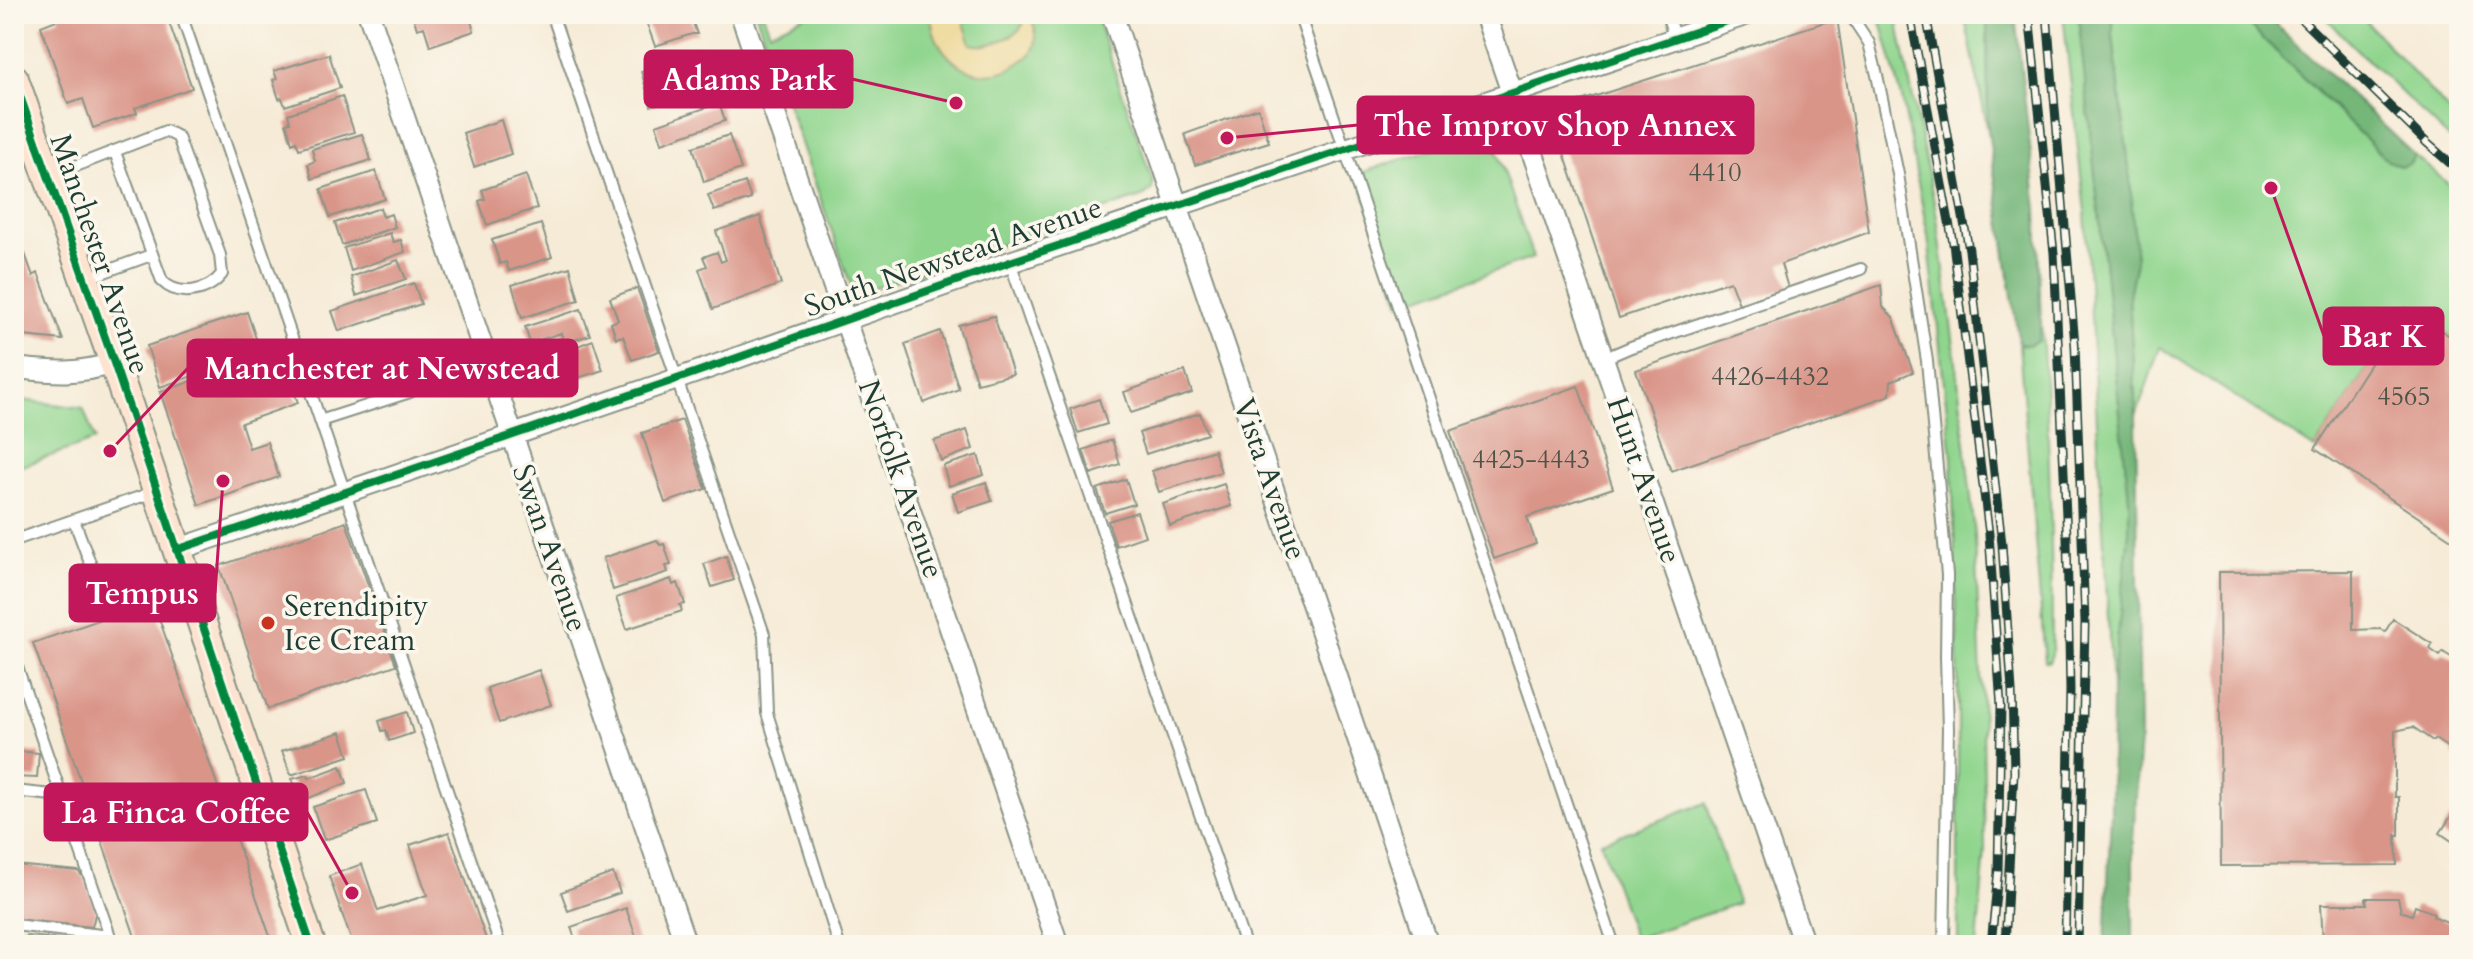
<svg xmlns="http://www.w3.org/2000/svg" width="2473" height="959" font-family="Cardo,serif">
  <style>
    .green { fill: #90d58e; stroke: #588961; stroke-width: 2 }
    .forest { fill: #74b679; stroke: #4a7a56; stroke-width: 2 }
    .sand { fill: #eeda9e; stroke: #868c69; stroke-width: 2 }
    .building { fill: #da9589 }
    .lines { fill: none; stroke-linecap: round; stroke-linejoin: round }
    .service-casing { stroke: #8a9486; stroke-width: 14 }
    .minor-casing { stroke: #8a9486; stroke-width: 24 }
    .secondary-casing { stroke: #8a9486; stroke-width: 32 }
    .service { stroke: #fff; stroke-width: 10 }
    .minor { stroke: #fff; stroke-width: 20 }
    .secondary { stroke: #fde4d1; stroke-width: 28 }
    .rail-casing { stroke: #1f3d34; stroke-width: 9 }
    .rail { stroke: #fbf7ec; stroke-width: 6; stroke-dasharray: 18; stroke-linecap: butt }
    .cycleway-casing { stroke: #fbf7ec; stroke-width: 13 }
    .cycleway { stroke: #00873e; stroke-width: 8 }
    .poi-dot { fill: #c8321e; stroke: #fbf7ec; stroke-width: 3 }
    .labels { text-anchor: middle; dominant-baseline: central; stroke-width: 7; stroke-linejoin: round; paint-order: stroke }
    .number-label { font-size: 26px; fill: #4e5349 }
    .street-label { font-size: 30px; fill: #1f3d34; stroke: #fbf7ec }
    .poi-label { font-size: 30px; fill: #1f3d34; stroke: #fbf7ec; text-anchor: start }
    .leader { fill: none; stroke: #c2185b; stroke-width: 3 }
    .callout-dot { fill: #c2185b; stroke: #fbf7ec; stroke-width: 3 }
    .callout { fill: #c2185b; stroke: #c2185b; stroke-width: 3 }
    .callout-label { font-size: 32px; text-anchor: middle; font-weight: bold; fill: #fff }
  </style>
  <rect width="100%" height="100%" fill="#fbf7ec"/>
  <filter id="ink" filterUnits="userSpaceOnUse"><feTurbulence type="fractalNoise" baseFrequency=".0125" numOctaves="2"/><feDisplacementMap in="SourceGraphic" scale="16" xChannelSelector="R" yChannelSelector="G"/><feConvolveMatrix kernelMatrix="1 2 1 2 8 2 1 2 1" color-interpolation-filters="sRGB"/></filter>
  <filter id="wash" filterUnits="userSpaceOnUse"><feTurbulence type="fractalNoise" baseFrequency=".006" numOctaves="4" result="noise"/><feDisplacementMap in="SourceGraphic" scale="32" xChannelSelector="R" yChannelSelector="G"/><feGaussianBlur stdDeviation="1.8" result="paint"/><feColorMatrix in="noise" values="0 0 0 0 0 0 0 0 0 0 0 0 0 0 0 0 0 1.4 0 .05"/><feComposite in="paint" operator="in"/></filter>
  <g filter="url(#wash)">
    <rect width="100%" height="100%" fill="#f6ebd7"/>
    <path class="green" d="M756,14H763L770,32L809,14H1095L1153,182L1152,190L1144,196L869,290L860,291L852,289Z
      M1879,14H1896L1937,217L1955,353L1975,535L1983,725L1985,851L1977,945H1958V661L1952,458L1928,236L1902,98Z
      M1964,14H1987L1988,131Z
      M2063,14H2078L2129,499V532L2112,687L2085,212Z
      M2113,14H2238L2388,161L2410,164L2414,155L2459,193V342L2406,308L2315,449L2160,347L2136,416L2129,296L2136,261L2129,168L2113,36Z
      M2323,14H2359L2459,122V148L2346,39Z
      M1490,129L1533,258L1400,304L1358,174Z
      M2041,322C2050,432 2052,543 2052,654L2049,662L2045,661L2019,344L2029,345L2038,341Z
      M14,399L83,408L95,440L14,469Z
      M1706,803L1738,903L1634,939L1601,842Z"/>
    <path class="forest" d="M1987,14H2015L2037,209L2041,322L2038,341L2029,345L2019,344L1988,131Z
      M2078,14H2113V36L2129,168L2136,261L2129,296L2136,416L2140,739L2133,840V945H2105L2111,812L2112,687L2129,532V499Z
      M2238,14H2265L2414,155L2410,164L2401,167L2388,161Z"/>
    <path class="sand" d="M931,14H961L971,44C985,49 1015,38 1023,25L1022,14H1030C1033,24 1038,34 1035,45C1033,54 1027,58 1019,63C981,92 931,58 931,14Z"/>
    <g id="blocks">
      <path class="building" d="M57,14H166L192,88L135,108L137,113L93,128L83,99L68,104L41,26L59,19Z
        M418,14H469L474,31L430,46L424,27L417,29L413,16Z
        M679,14H690L697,34H692L655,46L647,24Z
        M1837,18L1869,232L1781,264L1788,288L1739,304L1730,281L1619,318L1550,111Z
        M699,50L709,86L651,106L641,71Z
        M329,54L340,88L285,106L282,98L279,99L273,80L277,79L274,71Z
        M342,96L354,132L299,149L296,141L292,143L286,123L290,122L288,114Z
        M719,103L725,121L662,143L656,125Z
        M1258,108L1269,142L1195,165L1185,134Z
        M501,120L511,154L474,167L463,133Z
        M362,134L371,160L312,179L308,164L315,161L312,149Z
        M729,135L741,169L704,182L693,147Z
        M376,171L385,199L330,217L321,189Z
        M526,175L537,208L487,225L479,201L485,199L482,190Z
        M745,182L751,199L714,211L708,195Z
        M380,208L383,217L391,214L395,227L342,245L335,223Z
        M760,216L781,284L713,309L699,269L707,266L703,257L717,252L721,262L726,260L716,231Z
        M14,223L33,276L38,273L63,340L14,335Z
        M541,224L552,257L509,271L506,262L500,264L492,240Z
        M390,233L393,242L401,240L405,252L351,271L344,248Z
        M398,260L406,279L356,296L351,277Z
        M570,267L579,300L522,318L512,285Z
        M414,283L421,304L339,331L332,311Z
        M1881,285L1883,307L1893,317L1913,372L1891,381L1890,395L1671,471L1636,370Z
        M637,288L659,351L632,360L623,336L616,338L611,323L618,320L610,298Z
        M2406,308L2459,342V544L2315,449Z
        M581,309L590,335L564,343L561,333L530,343L525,327Z
        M247,312L261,353L160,387L147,346Z
        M994,316L1013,374L977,383L958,325Z
        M940,331L959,389L924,403L905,344Z
        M593,340L603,370L543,389L534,362Z
        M280,351L298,403L241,423L249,448L267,442L279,477L199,505L160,392Z
        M1185,371L1192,393L1131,413L1124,392Z
        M1578,386L1613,488L1527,517L1536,544L1494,559L1450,431Z
        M1099,399L1107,424L1078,433L1070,409Z
        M1200,413L1207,434L1146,454L1139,433Z
        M682,420L706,489L665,503L642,433Z
        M967,430L973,449L941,461L934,441Z
        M1112,440L1120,464L1091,474L1083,450Z
        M1214,450L1221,472L1159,492L1152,471Z
        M978,455L984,475L949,486L943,466Z
        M1126,479L1134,504L1105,513L1097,489Z
        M986,482L992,501L958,512L952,493Z
        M1224,484L1231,506L1170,526L1163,504Z
        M1137,512L1145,536L1116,546L1108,521Z
        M346,522L396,665L268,709L219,566Z
        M657,540L660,545L664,544L671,565L666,566L668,572L613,590L603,558Z
        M726,556L734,580L712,587L704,564Z
        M2353,571V630L2380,629L2385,632L2393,619L2432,644L2430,649L2440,656L2443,652L2459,662V759L2452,754L2454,752L2435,739L2433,741L2413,727L2395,731V797H2399V835H2396L2397,865L2221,866L2219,572Z
        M671,579L673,585L678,583L685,604L680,605L682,611L627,629L616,598Z
        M153,601L273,945H138L33,643Z
        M539,670L551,705L499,723L487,688Z
        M407,712L413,733L389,741L386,730L382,731L379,721Z
        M341,732L349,756L291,775L282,751Z
        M14,751L39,753L37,778L14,777Z
        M341,766L347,783L299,802L292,779L308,775L309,778Z
        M366,790L377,823L324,840L313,807Z
        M2459,804V846L2440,833Z
        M449,832L488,945H353L329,876L362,864L378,911L427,895L410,845Z
        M14,865L78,871L85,879L96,911L92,927L14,919Z
        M613,873L620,893L568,911L561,892Z
        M2366,898H2398L2401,911L2412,915L2415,906L2434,913L2433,916L2459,927V945H2323L2321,904H2367Z
        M626,908L638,942L629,945H577L571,927Z
        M27,936L100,943V945H16L17,940Z"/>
    </g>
  </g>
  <g filter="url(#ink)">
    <use href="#blocks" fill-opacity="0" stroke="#8a9486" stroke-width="2"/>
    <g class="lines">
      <defs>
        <path id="service" d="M181,14L500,945
          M552,14L764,634L767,713L839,945
          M1299,14L1614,945
          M1667,14L1675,39
          M1850,14L1869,43L1877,75L1898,174L1927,361L1947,575L1946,657L1948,729L1944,945
          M50,176L166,131L178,137L220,255L222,274C208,292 179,298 162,281L115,152
          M1010,262L1245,945
          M85,279L151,255
          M1603,359L1631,347L1861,269
          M305,376L398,348C418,356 422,375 410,392L320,421
          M74,520L108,611
          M21,538L154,492
          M14,658L113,945
          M14,791L62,796
          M14,925L110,936"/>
        <path id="minor" d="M369,14L686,945
          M741,14L1058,945
          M1112,14L1428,945
          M1485,14L1804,945
          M14,368C54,372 74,375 114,363
          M176,550L677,379L1010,262L1748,14"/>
        <path id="secondary" d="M14,79L114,363L311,945"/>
      </defs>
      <use href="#service" class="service-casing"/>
      <use href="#minor" class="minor-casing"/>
      <use href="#secondary" class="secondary-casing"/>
      <use href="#service" class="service"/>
      <use href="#minor" class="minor"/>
      <use href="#secondary" class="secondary"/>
      <defs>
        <path id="rail" d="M1910,14L1953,243L1989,534L2001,706L1998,873L1991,945
          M1926,14L1969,250L2002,544L2012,691L2014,772L2005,945
          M2029,14L2054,253L2067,538L2070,690L2065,945
          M2047,14L2075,345L2085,622L2078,945
          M2296,14L2426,142L2459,171"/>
      </defs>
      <use href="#rail" class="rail-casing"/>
      <use href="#rail" class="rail"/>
      <defs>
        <path id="cycleway" d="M14,79L114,363L311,945
          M176,550L677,379L1010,262L1748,14"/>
      </defs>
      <use href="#cycleway" class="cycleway-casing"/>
      <use href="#cycleway" class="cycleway"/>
    </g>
  </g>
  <circle class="poi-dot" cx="268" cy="623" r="8"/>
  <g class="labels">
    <g class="number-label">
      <text x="1715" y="172">4410</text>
      <text x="1770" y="376">4426-4432</text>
      <text x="2404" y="396">4565</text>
      <text x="1531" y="459">4425-4443</text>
    </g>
    <g class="street-label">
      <text transform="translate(100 254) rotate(71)">Manchester Avenue</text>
      <text transform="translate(953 257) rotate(-19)">South Newstead Avenue</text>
      <text transform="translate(901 479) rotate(71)">Norfolk Avenue</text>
      <text transform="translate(1270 479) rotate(71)">Vista Avenue</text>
      <text transform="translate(1644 480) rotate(71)">Hunt Avenue</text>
      <text transform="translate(550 548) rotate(71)">Swan Avenue</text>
    </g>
    <g class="poi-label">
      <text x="284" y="606">Serendipity<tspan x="284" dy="34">Ice Cream</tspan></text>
    </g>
  </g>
  <path class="leader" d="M956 103L852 79M1227 138L1358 125M2271 188L2324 336M110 451L188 368M223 481L215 593M352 893L307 812"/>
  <g class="callout-dot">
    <circle cx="956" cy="103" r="8"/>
    <circle cx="1227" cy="138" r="8"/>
    <circle cx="2271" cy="188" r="8"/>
    <circle cx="110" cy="451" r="8"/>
    <circle cx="223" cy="481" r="8"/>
    <circle cx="352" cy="893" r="8"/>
  </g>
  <g class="callout">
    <rect x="645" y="51" width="207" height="56" rx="8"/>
    <rect x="1358" y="97" width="395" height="56" rx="8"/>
    <rect x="2324" y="308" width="119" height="56" rx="8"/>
    <rect x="188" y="340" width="389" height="56" rx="8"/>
    <rect x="70" y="565" width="145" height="56" rx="8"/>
    <rect x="45" y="784" width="262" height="56" rx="8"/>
  </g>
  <g class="callout-label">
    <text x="749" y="90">Adams Park</text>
    <text x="1555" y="136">The Improv Shop Annex</text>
    <text x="2383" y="347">Bar K</text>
    <text x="382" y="379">Manchester at Newstead</text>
    <text x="142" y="604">Tempus</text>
    <text x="176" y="823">La Finca Coffee</text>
  </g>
  <rect width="2473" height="959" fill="none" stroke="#fbf7ec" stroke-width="48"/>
</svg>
